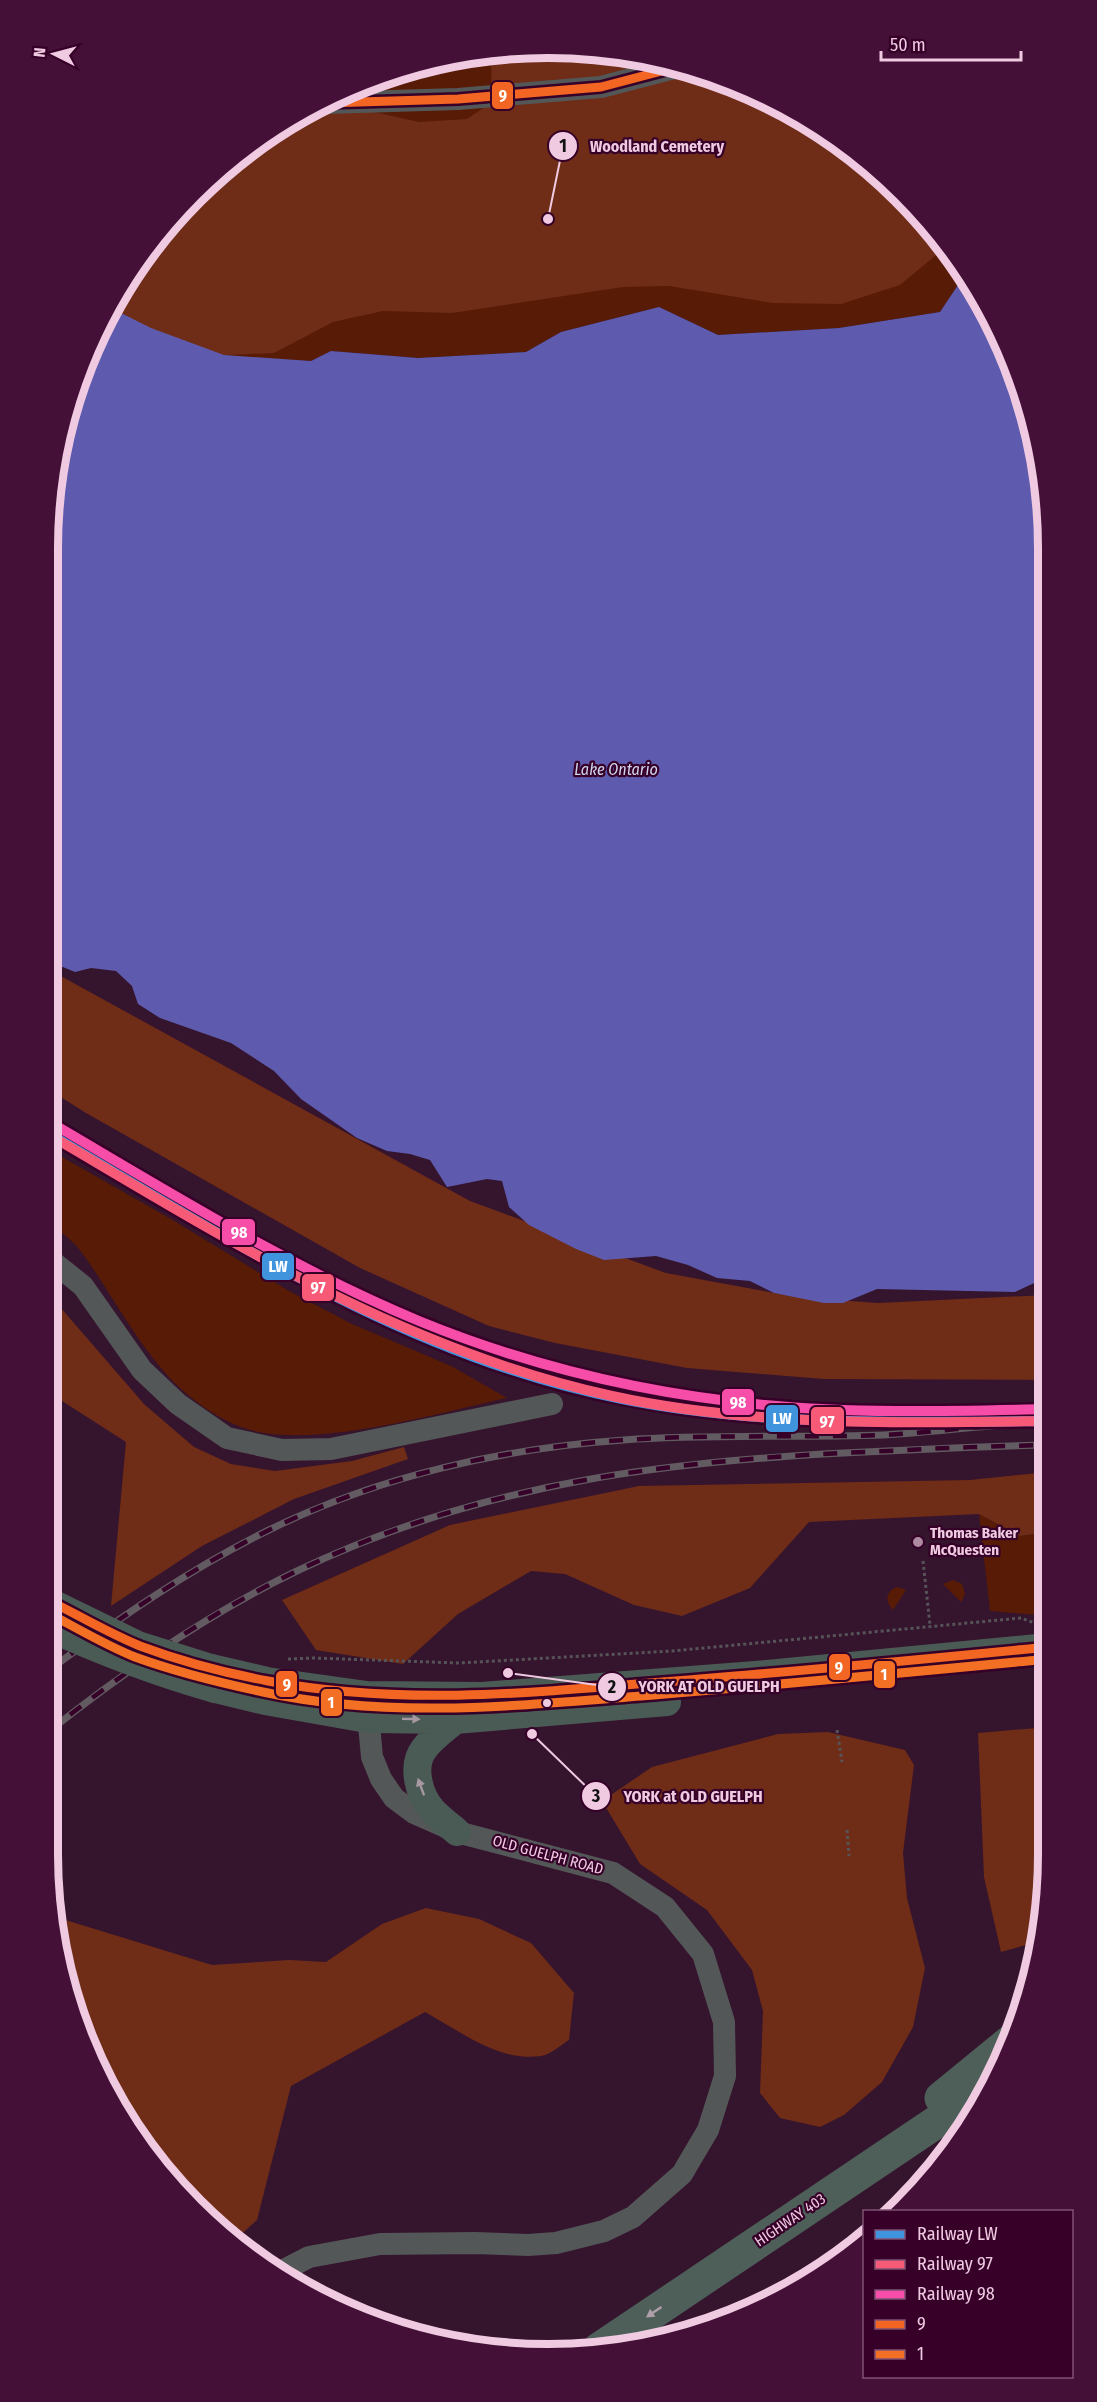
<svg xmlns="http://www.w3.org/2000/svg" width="1097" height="2402" font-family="'Fira Sans Condensed',sans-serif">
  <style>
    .green { fill: #581b06 }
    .forest { fill: #6f2c17 }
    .water { fill: #5e5bae }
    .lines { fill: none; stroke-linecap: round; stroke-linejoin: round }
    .path { stroke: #575458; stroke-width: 3; stroke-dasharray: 3 3; stroke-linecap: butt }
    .minor { stroke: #545757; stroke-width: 22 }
    .major { stroke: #4a5a54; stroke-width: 28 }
    .highway { stroke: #4d5f58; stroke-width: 33 }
    .rail-casing { stroke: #635b62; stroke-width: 7 }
    .rail { stroke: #360029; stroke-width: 4.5; stroke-dasharray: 14; stroke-linecap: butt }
    .major-bridge { stroke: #4a5a54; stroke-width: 28 }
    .bus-1-casing { stroke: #360029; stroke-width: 14 }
    .bus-2-casing { stroke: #360029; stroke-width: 14 }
    .bus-1 { stroke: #f26522; stroke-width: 9 }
    .bus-2 { stroke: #f26f23; stroke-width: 9 }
    .rail-1-casing { stroke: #360029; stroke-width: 15 }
    .rail-2-casing { stroke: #360029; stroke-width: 15 }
    .rail-3-casing { stroke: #360029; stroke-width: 15 }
    .rail-1 { stroke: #4094de; stroke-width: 10 }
    .rail-2 { stroke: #f75a77; stroke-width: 10 }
    .rail-3 { stroke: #f54da8; stroke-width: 10 }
    .oneway { fill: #a598a2 }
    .oneway2 { fill: #ae9faa }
    .poi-dot { fill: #ae8aa2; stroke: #360029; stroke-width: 2 }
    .bus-dot { fill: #efcae1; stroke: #360029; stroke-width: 2 }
    .labels { text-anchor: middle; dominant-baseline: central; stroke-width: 4.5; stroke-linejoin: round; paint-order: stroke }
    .poi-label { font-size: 15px; font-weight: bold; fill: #efcae1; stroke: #360029; text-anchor: start }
    .street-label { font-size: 15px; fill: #efcae1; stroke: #360029 }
    .water-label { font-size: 16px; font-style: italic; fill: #d2d5ed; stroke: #360029 }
    .rim { fill: none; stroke: #efcae1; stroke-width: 8 }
    .leader { fill: none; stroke: #efcae1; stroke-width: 2 }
    .callout-dot { fill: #efcae1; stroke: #360029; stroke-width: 2 }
    .mark-label { font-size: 18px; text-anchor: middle; font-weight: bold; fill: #111 }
    .callout-label { font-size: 16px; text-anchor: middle; font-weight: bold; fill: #efcae1; stroke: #360029; stroke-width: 4.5; stroke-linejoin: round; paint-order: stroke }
    .line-badge { stroke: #360029; stroke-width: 2 }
    .badge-label { font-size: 16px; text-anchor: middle; font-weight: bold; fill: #fff }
  </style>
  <rect width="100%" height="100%" fill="#35142d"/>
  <path class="green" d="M548,48L646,58L740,86L853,151L945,244L964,276L940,312L839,328L718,335L659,307L561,332L526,352L418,358L331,351L311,361L257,359L224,355L190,344L132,271L194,195L270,133L357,86L451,58Z
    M48,1149L171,1219L289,1291L352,1324L451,1366L507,1398C438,1413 313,1450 247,1429C220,1421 187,1397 168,1376C133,1338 110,1290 79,1249C71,1239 58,1230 48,1222Z
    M979,1514L1020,1536L1048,1532V1616L990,1611Z
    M953,1580L962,1584L965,1594L961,1602L943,1584Z
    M897,1587L906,1590L893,1610C885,1601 885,1592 897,1587Z"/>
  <path class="forest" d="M548,48L646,58L740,86L853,151L947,246L900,285L841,304L773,303L669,286L623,287L452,313L383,311L333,322L274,353L145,359L90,350L132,271L194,195L270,133L344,93L374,112L419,122L467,119L492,102L491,59L489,54Z
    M48,969L470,1201L666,1273L796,1297L878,1303L1047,1295V1380L824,1379L687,1368L555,1343L489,1326L360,1268L86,1113L48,1089Z
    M48,1293L144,1404L194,1447L231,1464L275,1471L352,1461L404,1447L408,1459L294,1499L202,1546L111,1606L126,1442L48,1392Z
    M1048,1472V1532L1020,1536L979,1514L809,1522L750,1588L682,1616L634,1605L565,1574L531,1571L458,1614L403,1664L316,1650L282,1600L450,1525L639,1486L970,1480Z
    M1049,1727V1854L1040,1941L1001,1952L984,1877L978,1733Z
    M828,1732L905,1750L914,1765L903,1853L907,1898L925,1968L913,2027L882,2082L844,2115L820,2127L780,2118L760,2093L763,2011L752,1970L707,1910L640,1864L602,1801L652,1767L778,1734Z
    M426,1908L479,1919L531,1943L574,1993L569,2040C561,2045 550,2055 541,2056C498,2062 460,2031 425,2012L291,2086L257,2220L238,2237L172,2183L115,2103L75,2015L59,1918L212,1965L289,1960L326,1962L382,1924Z"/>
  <path class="water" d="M964,276L1011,357L1045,483L1047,1277L1015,1292L877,1289L843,1303H824L774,1293L750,1281L717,1278L688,1265L656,1256L604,1260L576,1249L529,1225L509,1207L502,1181L487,1179L447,1187L430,1160L410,1154L387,1151L357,1138L301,1099L274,1071L231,1043L160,1018L138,1004L132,986L116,971L91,968L75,972L48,961V548L58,451L86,357L110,312L123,314L151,328L224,355L311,361L331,351L418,358L526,352L561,332L659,307L718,335L839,328L940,312Z"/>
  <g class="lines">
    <path class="path" d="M923,1561L930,1625
      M288,1659L314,1658L459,1663L672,1651L1021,1618L1037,1624
      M837,1730L842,1762
      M847,1830L849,1856"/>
    <path class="minor" d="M326,103L458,99L601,87L678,67
      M48,1258L83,1286L142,1370L178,1404L227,1438L282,1450L331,1449L552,1404
      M280,2272L309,2257L380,2244L475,2243L528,2245L556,2243L604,2231L633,2217L682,2174L708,2130L725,2076L724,2022L703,1954L665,1907L613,1873L457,1832L414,1813L394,1798L381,1779L372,1757L367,1703"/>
    <path class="major" d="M211,1668L267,1681L367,1695L482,1696L767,1674L1048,1647
      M215,1689L265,1701L367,1719L455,1720L667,1702
      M455,1720C445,1729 432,1738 424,1749C411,1766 419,1795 432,1810C439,1818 449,1825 457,1832"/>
    <path class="highway" d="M941,2098L1012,2040
      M599,2349L981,2092"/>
    <defs>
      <path id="rail" d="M48,1671C119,1618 191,1568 271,1529C380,1476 504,1448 624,1440C710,1434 797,1438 884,1435C939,1432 993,1424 1048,1422
        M48,1732C126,1670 209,1613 299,1570C488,1480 681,1459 887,1451C941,1448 994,1446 1048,1445"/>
    </defs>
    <use href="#rail" class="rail-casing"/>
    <use href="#rail" class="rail"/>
    <path class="major-bridge" d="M54,1604L138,1645L211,1668
      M48,1627C105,1653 155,1672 215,1689"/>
    <defs>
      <path id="bus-1" d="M326,103L458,99L601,87L677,67
        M48,1600C78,1615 108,1633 140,1646C180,1661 225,1673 268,1681C395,1705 522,1694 650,1683C783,1673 915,1660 1048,1647"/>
      <path id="bus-2" d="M48,1613C77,1628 105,1645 135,1657C176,1672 221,1683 263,1692C387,1719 515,1706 641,1696C777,1685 912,1672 1048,1659"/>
    </defs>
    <use href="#bus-1" class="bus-1-casing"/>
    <use href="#bus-2" class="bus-2-casing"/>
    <use href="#bus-1" class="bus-1"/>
    <use href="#bus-2" class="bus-2"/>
    <defs>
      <path id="rail-1" d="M48,1133C230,1240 411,1358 622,1399C762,1427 905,1422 1048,1421"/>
      <path id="rail-2" d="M48,1134C227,1240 405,1351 612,1396C754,1427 902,1423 1048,1421"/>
      <path id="rail-3" d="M48,1121C169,1192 289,1267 419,1321C529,1366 647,1394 765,1405C859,1414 953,1411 1048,1409"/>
    </defs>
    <use href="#rail-1" class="rail-1-casing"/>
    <use href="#rail-2" class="rail-2-casing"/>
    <use href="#rail-3" class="rail-3-casing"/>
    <use href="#rail-1" class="rail-1"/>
    <use href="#rail-2" class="rail-2"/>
    <use href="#rail-3" class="rail-3"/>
  </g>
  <defs><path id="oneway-solid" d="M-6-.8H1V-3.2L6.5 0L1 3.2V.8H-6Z" transform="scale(1.5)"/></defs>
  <g class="oneway">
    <use href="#oneway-solid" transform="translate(411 1719) rotate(1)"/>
    <use href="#oneway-solid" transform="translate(421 1787) rotate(-110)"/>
  </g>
  <use class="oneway2" href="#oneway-solid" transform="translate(654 2312) rotate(146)"/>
  <circle class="poi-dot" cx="918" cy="1542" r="6"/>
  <circle class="bus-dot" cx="547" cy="1703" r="5"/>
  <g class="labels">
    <g class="poi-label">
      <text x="930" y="1533">Thomas Baker<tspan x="930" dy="17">McQuesten</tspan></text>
    </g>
    <g class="street-label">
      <text transform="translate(548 1855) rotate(15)">OLD GUELPH ROAD</text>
      <text transform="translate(790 2220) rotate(-34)">HIGHWAY 403</text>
    </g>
    <g class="water-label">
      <text x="616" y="769">Lake Ontario</text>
    </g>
  </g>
  <path d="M0 0H1097V2402H0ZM548 58H548A490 490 0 0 1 1038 548V1854A490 490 0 0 1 548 2344H548A490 490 0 0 1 58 1854V548A490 490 0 0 1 548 58Z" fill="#451038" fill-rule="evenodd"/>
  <path class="rim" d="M548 58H548A490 490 0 0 1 1038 548V1854A490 490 0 0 1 548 2344H548A490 490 0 0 1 58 1854V548A490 490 0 0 1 548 58Z"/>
  <path class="leader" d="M548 219L563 146M508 1673L612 1687M532 1734L596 1796"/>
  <g class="callout-dot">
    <circle cx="548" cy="219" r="6"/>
    <circle cx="508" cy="1673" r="6"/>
    <circle cx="532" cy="1734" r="6"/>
    <circle cx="563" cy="146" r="15"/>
    <circle cx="612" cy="1687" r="15"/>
    <circle cx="596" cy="1796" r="15"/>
  </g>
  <g class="mark-label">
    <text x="563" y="152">1</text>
    <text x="612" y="1693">2</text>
    <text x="596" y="1802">3</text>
  </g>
  <g class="callout-label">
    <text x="657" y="152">Woodland Cemetery</text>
    <text x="709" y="1692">YORK AT OLD GUELPH</text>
    <text x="693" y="1802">YORK at OLD GUELPH</text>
  </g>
  <g class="line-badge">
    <rect x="491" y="81" width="23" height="29" rx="6" fill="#f26522"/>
    <rect x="221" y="1218" width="35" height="28" rx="6" fill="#f54da8"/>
    <rect x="261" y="1252" width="34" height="29" rx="6" fill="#4094de"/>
    <rect x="301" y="1273" width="34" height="29" rx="6" fill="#f75a77"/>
    <rect x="721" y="1388" width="34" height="28" rx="6" fill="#f54da8"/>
    <rect x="765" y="1404" width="34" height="29" rx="6" fill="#4094de"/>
    <rect x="810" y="1406" width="35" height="29" rx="6" fill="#f75a77"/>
    <rect x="828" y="1653" width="23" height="28" rx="6" fill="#f26522"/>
    <rect x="873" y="1660" width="23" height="29" rx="6" fill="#f26f23"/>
    <rect x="275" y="1670" width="23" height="28" rx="6" fill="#f26522"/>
    <rect x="320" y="1688" width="23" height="29" rx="6" fill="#f26f23"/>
  </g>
  <g class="badge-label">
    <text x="503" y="101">9</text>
    <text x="239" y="1238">98</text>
    <text x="278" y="1272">LW</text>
    <text x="318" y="1293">97</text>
    <text x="738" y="1408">98</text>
    <text x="782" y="1424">LW</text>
    <text x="827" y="1427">97</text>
    <text x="839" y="1673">9</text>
    <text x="884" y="1680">1</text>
    <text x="287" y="1690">9</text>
    <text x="331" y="1708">1</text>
  </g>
  <rect x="863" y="2210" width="210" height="168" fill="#360029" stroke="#805173" stroke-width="1.5"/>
  <rect x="875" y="2230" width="30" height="9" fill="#4094de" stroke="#805173" stroke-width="1.5"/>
  <text x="917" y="2240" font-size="18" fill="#efcae1">Railway LW</text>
  <rect x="875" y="2260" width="30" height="9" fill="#f75a77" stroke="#805173" stroke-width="1.5"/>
  <text x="917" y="2270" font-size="18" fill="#efcae1">Railway 97</text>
  <rect x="875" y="2290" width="30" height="9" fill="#f54da8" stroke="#805173" stroke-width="1.5"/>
  <text x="917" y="2300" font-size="18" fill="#efcae1">Railway 98</text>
  <rect x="875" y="2320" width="30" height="9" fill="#f26522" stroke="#805173" stroke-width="1.5"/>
  <text x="917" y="2330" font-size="18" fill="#efcae1">9</text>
  <rect x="875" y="2350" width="30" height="9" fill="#f26f23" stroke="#805173" stroke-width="1.5"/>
  <text x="917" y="2360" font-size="18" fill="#efcae1">1</text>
  <g transform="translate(54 54) rotate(276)" stroke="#360029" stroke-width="4.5" paint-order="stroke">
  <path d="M0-4.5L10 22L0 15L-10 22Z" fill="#efcae1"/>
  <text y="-9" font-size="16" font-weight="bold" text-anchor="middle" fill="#efcae1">N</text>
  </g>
  <path d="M881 51v9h140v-9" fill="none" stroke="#efcae1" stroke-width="3"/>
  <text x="890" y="51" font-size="18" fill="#efcae1" stroke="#360029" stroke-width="4.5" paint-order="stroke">50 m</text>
</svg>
